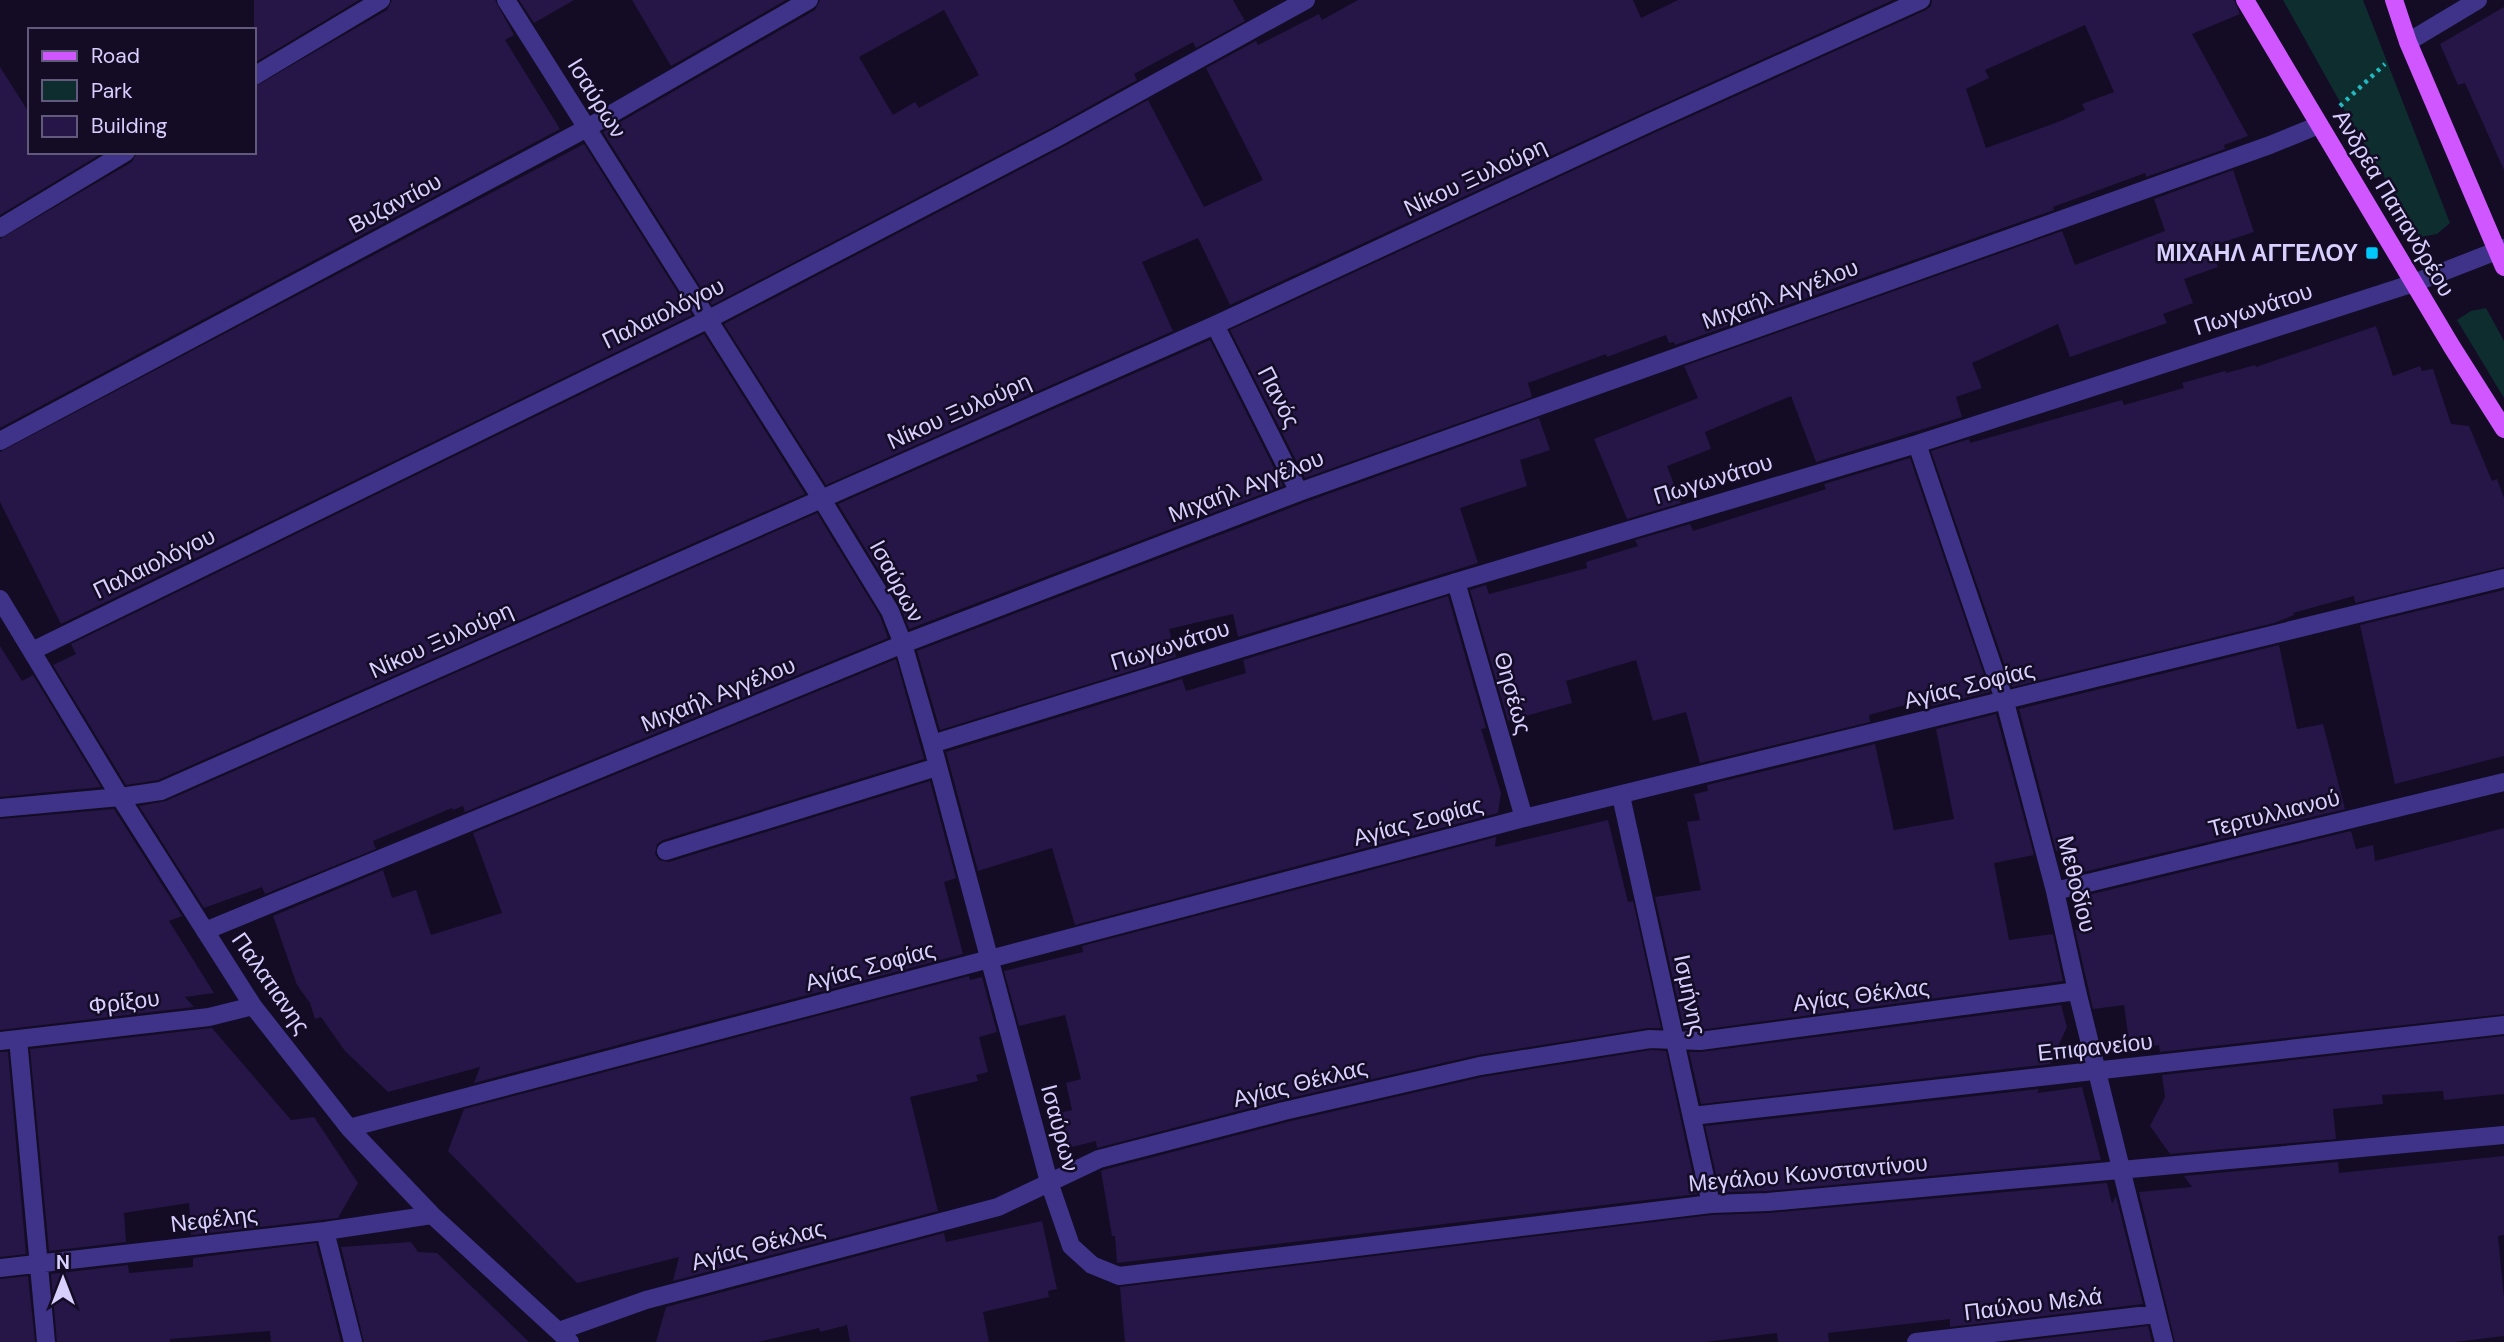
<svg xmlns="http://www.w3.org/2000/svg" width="2504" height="1342" font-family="'DM Sans',sans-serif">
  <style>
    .green { fill: #0e2d2f }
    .building { fill: #251647; fill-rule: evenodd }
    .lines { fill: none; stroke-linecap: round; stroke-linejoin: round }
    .path { stroke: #23babf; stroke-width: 4.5; stroke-dasharray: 3.5 5; stroke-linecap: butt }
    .minor { stroke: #3e3388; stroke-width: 18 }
    .major { stroke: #d056ff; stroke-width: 18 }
    .poi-dot { fill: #00c9fa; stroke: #130c24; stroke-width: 2.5 }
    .labels { text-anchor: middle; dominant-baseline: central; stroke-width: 5; stroke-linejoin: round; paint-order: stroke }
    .street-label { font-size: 23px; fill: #d9cfff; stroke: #130c24 }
    .poi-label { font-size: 23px; font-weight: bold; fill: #d9cfff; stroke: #130c24; text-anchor: end }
  </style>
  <rect width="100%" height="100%" fill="#130c24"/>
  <path class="green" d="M2283,0H2363L2450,223L2437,234L2420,237L2350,120Z
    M2486,308L2504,341V398L2457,320L2471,311Z"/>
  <path class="building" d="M254,0H359L254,63Z
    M392,0H495L514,35L505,40L560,129L0,428V239L132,162L137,152H254V87L387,10Z
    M519,0H574L534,23Z
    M632,0H786L671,66Z
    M820,0H1233L1245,21L1196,48L1193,42L1134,74L1137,80L1051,128L712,305L603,132L815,10ZM944,10L979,75L919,108L915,102L893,115L859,57Z
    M1358,0H1633L1641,18L1678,0H1893L1646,112L1230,305L1198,238L1142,262L1173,331L826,485L724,324L1061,148L1148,100L1204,207L1263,180L1206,68L1256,41L1258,45L1319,14L1322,20Z
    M1932,0H2234L2240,14L2192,34L2248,136L2224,145L2225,149L2146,177L2145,173L2053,207L2054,210L1675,345L1674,342L1669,343L1666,335L1607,357L1606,354L1528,383L1532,397L1305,478L1230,330L1656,132L1926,10L1931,6ZM2085,25L2114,92L2082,104L2085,110L2058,122L1986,148L1966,89L1989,78L1985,70Z
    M2504,7V170L2465,83L2458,85L2440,44Z
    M0,67L30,114V152H104L0,215Z
    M584,144L692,315L61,624L0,502V452Z
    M2233,170L2254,232L2211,246L2218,267L2184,279L2193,303L2163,314L2167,323L2070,357L2058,324L1972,363L1982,388L1956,397L1962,417L1816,462L1791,396L1705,432L1711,449L1667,466L1681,503L1627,519L1594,439L1698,398L1684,366L2062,231L2075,265L2165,231L2154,199Z
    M2376,326L2393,376L2420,366L2422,371L2433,369L2451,424L2469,426L2492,481L2497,479L2504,498V567L2355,603L2354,596L2293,613L2294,615L2274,623L2012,687L1931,451L1969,439L1970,443L2122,400L2124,405L2184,388L2182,383L2225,371L2226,373L2255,365L2256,367Z
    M704,334L805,494L158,780L126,785L53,665L76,654L71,644Z
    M1210,340L1283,486L909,629L900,605L838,504Z
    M1539,418L1550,450L1520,460L1527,486L1460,508L1478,563L1238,637L1233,614L1169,629L1176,657L940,730L917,651L1303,503Z
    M1910,458L1990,692L1932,706L1930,698L1869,715L1870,722L1700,763L1686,712L1653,721L1636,660L1566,681L1572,703L1508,721L1470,590L1486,585L1489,594L1587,568L1586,562L1638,546L1635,540L1690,524L1693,531L1826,489L1824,484Z
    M817,513L880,616L888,638L465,812L463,806L453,810L452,808L373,841L376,849L265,894L262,887L204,908L139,806L166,801Z
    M2504,590V756L2395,784L2360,625Z
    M1448,596L1486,728L1481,729L1501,793L1498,813L1075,925L1052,848L978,871L946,752L1182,679L1186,691L1246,673L1243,660Z
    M2279,645L2297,729L2323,724L2345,809L2075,874L2073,865L2069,866L2065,849L2056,851L2019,709Z
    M0,646L22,681L33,675L101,787L0,797Z
    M896,659L924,759L663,840L657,844L655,854L659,860L669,862L930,781L956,878L944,882L963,954L474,1083L480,1067L388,1092L345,1051L321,1017L315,1019L310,1003L297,985L273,916L383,870L392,898L416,890L431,935L502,913L473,833Z
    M1996,714L2034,855L1994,863L2009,940L2053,934L2063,981L1699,1030L1684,1029L1655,897L1701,890L1687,822L1700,820L1694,794L1708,791L1707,785L1875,744L1894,830L1954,819L1936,729Z
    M114,809L182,916L169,921L214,993L185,997L194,1007L0,1030V819Z
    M1608,820L1628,902L1633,901L1661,1028H1648L1478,1055L1281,1100L1097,1148L1096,1141L1068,1148L1059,1113L1072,1110L1066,1083L1081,1079L1065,1015L1019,1026L1004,971L1083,952L1082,946L1496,837L1495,847Z
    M2504,828V1014L2160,1052L2159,1045L2130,1049L2124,1005L2093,1009L2075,930L2087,928L2080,897L2351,831L2356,849L2373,845L2375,861Z
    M969,976L970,980L982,977L997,1032L979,1037L988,1072L976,1075L978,1081L910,1097L938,1211L673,1281L679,1257L577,1283L448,1151L464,1109Z
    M2061,1005L2067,1027L2050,1064L1701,1104L1689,1052H1701Z
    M212,1028L291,1120L314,1117L358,1183L338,1218L191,1235L189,1203L124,1213L126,1242L49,1251L30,1049Z
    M2504,1036V1094L2444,1100L2443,1091L2382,1095L2383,1104L2333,1109L2336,1139L2170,1154L2150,1126L2165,1097L2162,1075Z
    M1651,1050L1666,1051L1697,1194L1117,1263L1115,1236H1112L1101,1171L1103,1170L1287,1122L1482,1077Z
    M0,1052H8L26,1254L0,1257Z
    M2082,1087L2101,1160L1767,1191L1720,1192L1705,1126L2039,1089L2037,1093Z
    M2504,1156V1235L2498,1236L2504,1298V1336L2455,1342H2175L2139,1192L2192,1187L2184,1176L2338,1162L2339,1173Z
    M2107,1183L2112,1204L2116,1196L2143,1304L1950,1327V1319L1828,1333L1829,1342H1778L1777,1333L1705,1342H1125L1120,1287L1712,1215L1769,1213Z
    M1042,1221L1057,1289L1048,1291L1049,1297L983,1312L989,1342H850L847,1325L820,1332L819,1328L758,1342H656L666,1307L944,1233L946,1242Z
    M411,1242L418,1252L437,1253L529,1342H364L341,1247Z
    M316,1243L341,1342H271L270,1331L170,1339V1342H57L51,1274L128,1265L129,1273L193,1267V1258Z
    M28,1276L35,1342H0V1279Z
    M2148,1326L2152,1342H2014Z"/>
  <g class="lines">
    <path class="path" d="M2340,106L2385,64"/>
    <path class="minor" d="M506,0L821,498L890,611L903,644L932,744L1049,1182L1071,1246L1092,1265L1119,1276L1711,1204L1768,1202L2504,1135
      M2408,42L2478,0
      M254,76L381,0
      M0,228L126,152
      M1215,325L1299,492
      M0,441L587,128L809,0
      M1917,444L2005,702L2055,891L2077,991L2164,1342
      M1456,582L1524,818
      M0,599L120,797L253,1006L349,1128L432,1215L570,1342
      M32,651L709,319L1056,138L1306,0
      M932,744L1456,582L1917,444L2414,283L2504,248
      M1621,796L1711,1204
      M0,808L120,797L161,791L1215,325L1651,122L1921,0
      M666,851L937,767
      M2055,891L2504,782
      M205,931L903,644L1299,492L2270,145L2319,125
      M18,1039L46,1342
      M0,1041L209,1017L253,1006
      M1692,1116L2504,1025
      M349,1128L1524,818L2504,578
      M325,1231L353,1342
      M0,1268L325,1231L432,1215
      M559,1331L646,1300L998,1207L1099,1159L1284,1111L1480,1066L1650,1039L1700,1041L2077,991
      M1916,1342L2156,1314"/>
    <path class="major" d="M2245,0L2452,347L2504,429
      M2394,0L2408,42L2504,267"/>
  </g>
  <rect class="poi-dot" x="2365" y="246" width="14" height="14" rx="3.5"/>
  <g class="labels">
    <g class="street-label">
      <text transform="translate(597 98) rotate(58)">Ισαύρων</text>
      <text transform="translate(1475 177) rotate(-25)">Νίκου Ξυλούρη</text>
      <text transform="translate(395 203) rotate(-28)">Βυζαντίου</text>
      <text transform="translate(2394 203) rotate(59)">Ανδρέα Παπανδρέου</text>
      <text transform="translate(1780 294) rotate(-20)">Μιχαήλ Αγγέλου</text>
      <text transform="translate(2253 309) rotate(-18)">Πωγωνάτου</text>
      <text transform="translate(663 313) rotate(-26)">Παλαιολόγου</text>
      <text transform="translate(1279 397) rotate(63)">Πανός</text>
      <text transform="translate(959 411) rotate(-24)">Νίκου Ξυλούρη</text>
      <text transform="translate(1713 479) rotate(-17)">Πωγωνάτου</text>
      <text transform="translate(1246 486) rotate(-21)">Μιχαήλ Αγγέλου</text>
      <text transform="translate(154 563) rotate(-26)">Παλαιολόγου</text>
      <text transform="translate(897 581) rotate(62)">Ισαύρων</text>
      <text transform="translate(441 640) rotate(-24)">Νίκου Ξυλούρη</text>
      <text transform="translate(1170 645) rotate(-17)">Πωγωνάτου</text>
      <text transform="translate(1969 685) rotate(-14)">Αγίας Σοφίας</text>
      <text transform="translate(1513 693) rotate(74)">Θησέως</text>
      <text transform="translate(718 694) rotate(-22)">Μιχαήλ Αγγέλου</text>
      <text transform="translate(2274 813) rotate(-14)">Τερτυλλιανού</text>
      <text transform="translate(1418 821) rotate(-15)">Αγίας Σοφίας</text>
      <text transform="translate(2077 884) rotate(76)">Μεθοδίου</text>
      <text transform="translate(870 966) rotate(-15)">Αγίας Σοφίας</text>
      <text transform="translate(271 983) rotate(55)">Παλατιανης</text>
      <text transform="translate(1690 995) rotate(78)">Ισμήνης</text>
      <text transform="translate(1861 995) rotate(-7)">Αγίας Θέκλας</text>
      <text transform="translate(124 1002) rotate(-7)">Φρίξου</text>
      <text transform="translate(2095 1047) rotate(-6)">Επιφανείου</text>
      <text transform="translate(1300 1083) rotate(-14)">Αγίας Θέκλας</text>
      <text transform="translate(1060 1128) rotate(75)">Ισαύρων</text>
      <text transform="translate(1808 1173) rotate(-5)">Μεγάλου Κωνσταντίνου</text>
      <text transform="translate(214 1219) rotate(-7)">Νεφέλης</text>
      <text transform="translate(758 1245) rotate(-15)">Αγίας Θέκλας</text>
      <text transform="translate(2033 1304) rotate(-7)">Παύλου Μελά</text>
    </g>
    <g class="poi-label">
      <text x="2358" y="253">ΜΙΧΑΗΛ ΑΓΓΕΛΟΥ</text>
    </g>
  </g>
  <rect x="28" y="28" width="228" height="126" fill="#130c24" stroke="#625a7c" stroke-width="2"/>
  <rect x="42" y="51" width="35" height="10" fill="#d056ff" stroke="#625a7c" stroke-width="2"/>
  <text x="91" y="63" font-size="21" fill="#d9cfff">Road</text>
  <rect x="42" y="80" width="35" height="21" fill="#0e2d2f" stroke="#625a7c" stroke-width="2"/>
  <text x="91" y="98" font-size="21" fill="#d9cfff">Park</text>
  <rect x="42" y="116" width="35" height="21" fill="#251647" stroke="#625a7c" stroke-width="2"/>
  <text x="91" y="133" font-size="21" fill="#d9cfff">Building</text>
  <g transform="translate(63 1279)" stroke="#130c24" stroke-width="5" paint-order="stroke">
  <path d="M0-5L12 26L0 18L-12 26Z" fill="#d9cfff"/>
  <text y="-10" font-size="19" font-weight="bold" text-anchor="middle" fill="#d9cfff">N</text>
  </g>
</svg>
